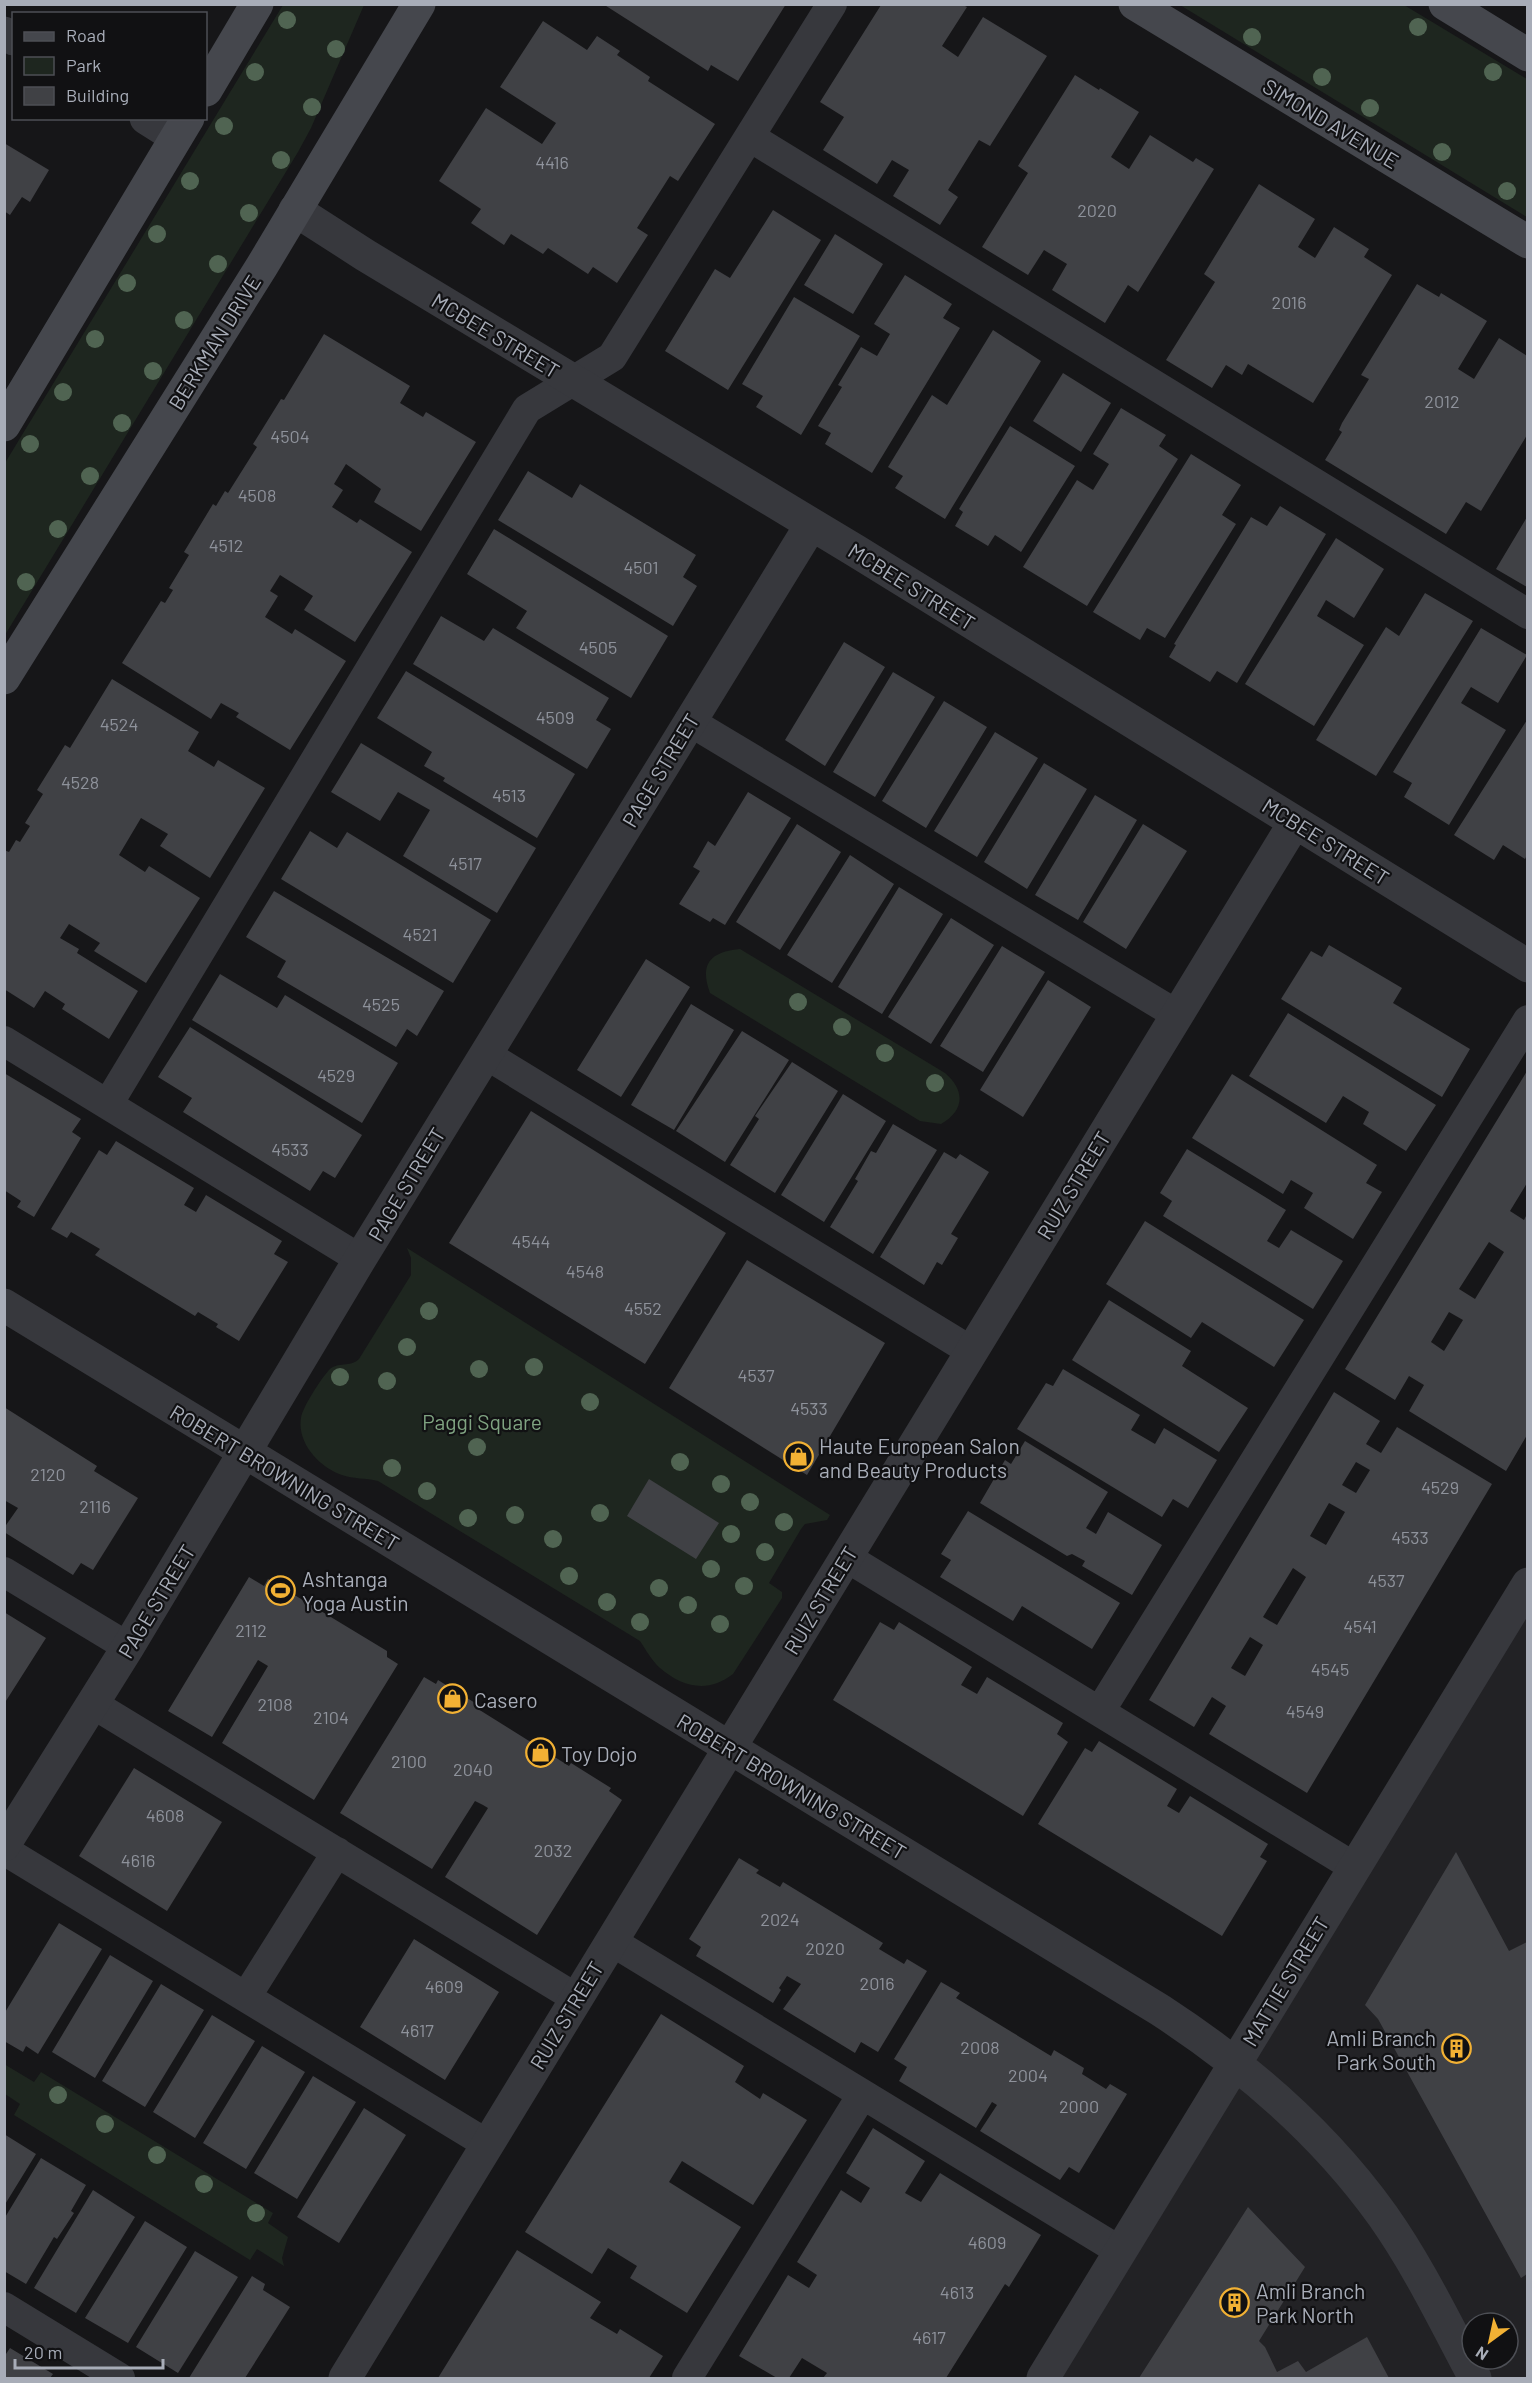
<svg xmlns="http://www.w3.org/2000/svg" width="1532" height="2383" font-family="Barlow,sans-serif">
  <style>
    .built { fill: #222225; fill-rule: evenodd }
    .green { fill: #1e261f }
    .building { fill: #404145; fill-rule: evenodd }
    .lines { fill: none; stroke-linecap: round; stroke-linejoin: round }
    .lane { stroke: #37383d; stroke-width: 30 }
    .street { stroke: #37383d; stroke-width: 33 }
    .secondary { stroke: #45474d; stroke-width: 33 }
    .tree { fill: #506452 }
    .labels { text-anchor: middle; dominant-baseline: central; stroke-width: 4.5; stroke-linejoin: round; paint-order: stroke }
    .number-label { font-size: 18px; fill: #8e929b }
    .street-label { font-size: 21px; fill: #a8adb8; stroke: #111113 }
    .park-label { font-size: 21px; fill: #7fa381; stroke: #111113 }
    .poi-label { font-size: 21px; fill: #a8adb8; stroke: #111113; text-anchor: start }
  </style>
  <rect width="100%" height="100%" fill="#161618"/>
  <path class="built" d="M1527,1580V2378H1042ZM1472,2323H1508V2359H1472Z"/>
  <path class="green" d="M283,5H364L311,128L298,152L5,635V463Z
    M1180,5H1404L1527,79V217Z
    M740,949L945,1073C966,1091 964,1111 941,1124L920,1121L710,993C699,963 711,952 740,949Z
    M407,1248L830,1515L827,1520L805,1524L801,1529L769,1583L782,1592V1598L733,1674C709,1693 683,1688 660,1668C652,1661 646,1650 640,1641L378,1481C366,1478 353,1479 342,1475C319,1467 297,1443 301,1418C303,1406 321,1379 329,1370C338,1361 350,1368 359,1359L411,1275V1258Z
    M4,2064L34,2082L41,2072L273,2213L268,2223L288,2237L282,2258L284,2266L257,2249L250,2260L14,2115L20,2104L5,2094Z"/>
  <path class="building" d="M603,4H786L738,81L711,65L708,71Z
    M881,5H963L967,7L942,46L958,57L983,17L1047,56L990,146L979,140L948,190L958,197L940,225L893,196L909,170L892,160L877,184L823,150L844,117L820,102Z
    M543,21L587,50L597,36L620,51L617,55L650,77L648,81L715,124L678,181L670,176L637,228L648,235L617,283L593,267L588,274L548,248L543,254L511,234L504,245L471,223L481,209L439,181L486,108L542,144L556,123L500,87Z
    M1075,75L1099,90L1100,88L1139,112L1111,157L1129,169L1150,135L1193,162L1196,158L1214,169L1138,292L1128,285L1105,323L1052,290L1067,264L1044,250L1028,275L982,247L1028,173L1018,166Z
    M4,143L49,170L30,202L22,197L10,215L4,211Z
    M1259,184L1315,219L1298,247L1315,258L1334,227L1369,249L1364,257L1392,275L1313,403L1248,364L1242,375L1226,365L1212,388L1166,360L1215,282L1204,274Z
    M773,210L821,240L728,390L665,351L715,269L730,278Z
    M835,234L883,264L853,314L804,285Z
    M905,275L952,304L943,318L960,328L872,473L825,444L831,433L818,426L842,387L838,385L861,347L877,356L890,334L874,324Z
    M1417,284L1439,297L1441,293L1487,321L1458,369L1474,379L1499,338L1527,356V435L1481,511L1466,502L1446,534L1325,460L1342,432L1339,430L1342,423L1369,379L1361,375Z
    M794,297L860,336L801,435L756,407L763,396L742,384Z
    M993,330L1041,361L945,519L895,488L903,476L888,467L932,395L947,405Z
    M324,334L410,386L400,403L423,417L426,412L476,442L421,531L374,502L381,489L346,464L334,484L343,490L332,507L357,523L360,519L412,552L355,642L304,610L313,596L280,575L270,591L278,596L265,617L292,634L295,629L346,661L290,750L236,717L239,713L221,703L211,719L122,663L161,601L165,603L173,590L169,588L189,555L184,552L213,504L216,506L225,491L228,493L257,447L253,444L281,399L284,400Z
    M1063,373L1111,403L1081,452L1033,421Z
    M1121,408L1166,435L1159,446L1178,459L1087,606L1023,567L1077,480L1093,490L1109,464L1093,454Z
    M1010,426L1075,466L1021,552L995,535L988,546L955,526L963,512L959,509Z
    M1191,454L1241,485L1222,515L1236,524L1165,638L1147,628L1140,640L1093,612Z
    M528,471L572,498L580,484L696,555L683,577L697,586L673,626L498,520Z
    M1280,506L1326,534L1237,683L1217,671L1210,682L1169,657L1176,645L1174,644L1251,517L1267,526Z
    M1527,517V587L1496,569Z
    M494,529L668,636L631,698L516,628L527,611L467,574Z
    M1336,538L1384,569L1354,618L1326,600L1317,616L1364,645L1314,726L1245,684Z
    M1425,593L1473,621L1376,776L1316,740L1386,627L1399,636Z
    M441,616L484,641L493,628L609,698L596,720L611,729L587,769L413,664Z
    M1481,628L1527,655L1498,703L1471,687L1461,703L1506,730L1449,825L1404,797L1412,783L1393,772Z
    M844,642L885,667L825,766L785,740Z
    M406,671L575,774L537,838L443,781L445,778L424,766L432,752L377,718Z
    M893,672L935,697L875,797L833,772Z
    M112,679L199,732L188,751L214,767L218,760L265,788L210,878L160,846L168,834L141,818L119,855L145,872L149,866L200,898L146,983L94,951L100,943L69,924L60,938L79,949L77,953L138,991L109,1039L62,1009L65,1004L45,991L34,1008L4,989V850L9,852L16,840L20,842L30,826L25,823L43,794L37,790L65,745L70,748Z
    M944,701L987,727L926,828L882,801Z
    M1527,720V855L1525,859L1503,845L1494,860L1454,835Z
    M995,732L1038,758L977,857L934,831Z
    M361,743L536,848L497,913L403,856L430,810L398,792L380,821L331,792Z
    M1044,763L1087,789L1027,889L984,862Z
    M748,792L791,818L725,925L713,918L710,922L679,904L700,871L693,867L708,841L715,846Z
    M1095,795L1137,820L1078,920L1035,895Z
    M797,824L841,852L780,950L736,922Z
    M1143,824L1187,851L1126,949L1083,922Z
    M310,831L337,848L347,832L491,920L453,983L281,879Z
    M850,855L894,884L832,983L787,955Z
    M899,887L943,914L882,1014L838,987Z
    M274,891L444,991L417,1036L407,1029L396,1047L277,977L286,961L246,937Z
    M951,918L994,945L931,1044L888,1017Z
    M1329,945L1402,988L1393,1003L1470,1049L1442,1097L1281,999L1311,951L1322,957Z
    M1002,946L1045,972L983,1072L940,1046Z
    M646,959L690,987L621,1097L577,1070Z
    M220,974L277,1008L285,995L398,1063L362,1123L192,1020Z
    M1048,980L1091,1007L1023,1117L980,1090Z
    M691,1004L734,1030L674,1130L631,1105Z
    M1288,1013L1436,1105L1406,1151L1363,1124L1369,1112L1343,1096L1326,1123L1249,1076Z
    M190,1027L362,1135L335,1178L323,1171L310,1191L183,1112L192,1098L158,1077Z
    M742,1031L789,1060L725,1162L676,1131Z
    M792,1062L838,1091L775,1193L730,1165L759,1119L755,1116Z
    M1527,1071V1183L1510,1211L1524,1220L1527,1214V1435L1506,1471L1409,1411L1424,1385L1409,1376L1395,1400L1345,1369ZM1489,1242L1504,1252L1475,1299L1459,1289ZM1449,1312L1463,1320L1444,1351L1431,1342Z
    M4,1073L81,1119L72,1132L81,1138L34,1217L17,1207L21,1201L4,1190Z
    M1232,1074L1377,1165L1366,1183L1382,1192L1353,1239L1304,1208L1313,1193L1291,1180L1283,1194L1192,1138Z
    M843,1094L886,1121L824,1222L781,1195Z
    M531,1111L726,1233L645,1364L449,1243Z
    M893,1124L937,1150L873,1254L830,1227L858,1181L855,1179L871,1151L876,1153Z
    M116,1141L194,1188L184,1205L196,1212L206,1195L282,1241L274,1254L288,1262L239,1341L216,1327L218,1324L198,1312L195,1316L95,1255L100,1249L71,1232L67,1238L51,1229L99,1150L107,1155Z
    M1187,1149L1286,1210L1267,1241L1279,1248L1291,1230L1343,1261L1313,1309L1163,1216L1172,1201L1160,1193Z
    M944,1152L956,1159L960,1154L989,1172L951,1234L958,1238L942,1265L937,1262L924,1285L880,1257Z
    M1145,1221L1304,1320L1274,1367L1202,1322L1191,1338L1106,1284Z
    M747,1260L885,1343L807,1475L669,1388Z
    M1109,1300L1191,1351L1182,1366L1248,1408L1219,1452L1072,1360Z
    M1063,1369L1140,1415L1131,1430L1155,1444L1164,1428L1217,1460L1188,1508L1173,1499L1162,1517L1017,1429L1046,1383L1053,1386Z
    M1334,1392L1380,1421L1366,1444L1381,1453L1397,1427L1492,1484L1307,1793L1209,1734L1226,1706L1212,1697L1194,1727L1149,1700ZM1356,1462L1370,1470L1356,1493L1342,1485ZM1329,1503L1345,1512L1326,1545L1310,1536ZM1293,1568L1306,1577L1277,1625L1263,1617ZM1250,1637L1263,1645L1245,1676L1231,1668Z
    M4,1407L97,1466L94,1471L138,1498L93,1570L81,1563L73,1575L4,1532V1528L18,1508L4,1500Z
    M1025,1441L1108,1492L1086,1528L1096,1534L1108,1512L1162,1545L1132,1595L1082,1566L1085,1561L1072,1554L1067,1556L980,1503L1005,1460L1011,1464Z
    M649,1479L719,1523L696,1559L627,1516Z
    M968,1511L1120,1603L1092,1649L1022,1606L1013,1621L940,1577L951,1560L941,1554Z
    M249,1577L264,1586L268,1579L387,1651V1657L398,1664L314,1800L222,1743L268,1666L258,1660L212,1737L168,1711Z
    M4,1612L46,1638L4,1704Z
    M880,1622L894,1630L899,1622L972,1667L961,1685L977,1694L987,1677L1063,1723L1057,1734L1068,1742L1023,1816L833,1700Z
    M424,1677L436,1684L438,1680L480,1706L478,1709L569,1766L571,1763L611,1788L609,1791L622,1800L537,1935L445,1877L488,1808L483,1805L475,1801L432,1869L340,1813Z
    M1099,1741L1177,1789L1167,1806L1179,1813L1190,1796L1268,1844L1260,1857L1267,1861L1222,1936L1038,1824L1085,1748L1092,1752Z
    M134,1768L222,1822L167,1911L79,1856Z
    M1456,1852L1509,1951L1527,1942V2274L1521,2278L1378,2019L1365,2005Z
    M739,1858L759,1870L756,1873L780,1887L783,1882L883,1943L879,1949L904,1964L907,1959L927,1971L878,2052L861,2042L855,2053L783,2009L801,1984L787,1976L779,1988L781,1990L773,2003L696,1956L701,1947L689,1939Z
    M59,1923L102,1949L38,2054L26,2046L23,2052L4,2041V2014Z
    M414,1939L499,1992L445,2080L360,2027Z
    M110,1955L153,1981L95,2078L52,2052Z
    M941,1982L960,1993L956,1998L1051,2056L1054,2050L1084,2068L1082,2074L1106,2089L1110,2084L1127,2094L1079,2173L1069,2167L1060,2180L980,2131L997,2105L992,2102L976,2128L899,2081L907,2067L894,2059Z
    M161,1984L204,2010L145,2107L102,2081Z
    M661,2014L744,2066L735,2082L760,2099L763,2093L807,2120L753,2205L682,2161L669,2182L741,2227L687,2313L630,2278L637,2266L608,2248L592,2274L525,2232Z
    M212,2015L255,2041L195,2138L153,2112Z
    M262,2046L305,2072L246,2169L203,2143Z
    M313,2076L356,2102L297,2199L254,2173Z
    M364,2108L406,2135L339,2243L297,2217Z
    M873,2128L925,2161L905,2193L921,2202L940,2173L1041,2235L1009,2287L1005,2284L946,2378H823L827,2373L802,2358L789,2378H777L739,2356L788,2275L809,2288L817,2275L797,2262L841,2190L861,2203L870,2188L846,2173Z
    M4,2134L36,2154L4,2206Z
    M41,2158L86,2185L71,2211L74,2213L57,2239L54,2237L26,2284L4,2271V2219Z
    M93,2190L135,2217L76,2313L34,2288Z
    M1248,2207L1305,2267L1259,2341L1265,2347L1277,2372L1298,2361L1306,2372L1367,2337L1389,2378H1139Z
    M145,2221L187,2247L128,2343L85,2318Z
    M517,2250L601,2302L590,2318L617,2334L620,2329L663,2356L649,2378H438Z
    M195,2251L238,2277L178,2373L136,2347Z
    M252,2276L265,2284L263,2290L290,2307L245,2378H189Z
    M10,2348L53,2374L50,2378H4V2357Z"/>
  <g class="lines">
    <path class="lane" d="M750,137L1528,614
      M689,721L1176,1014
      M4,1041L360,1259
      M485,1054L971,1351
      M108,1104L527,409L612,357L832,4
      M846,1557L1354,1867
      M4,1572L128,1647
      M93,1704L576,1998
      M1100,1711L1528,1020
      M4,1850L487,2144
      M611,1941L1120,2251
      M246,1997L337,1852
      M4,2307L120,2378
      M687,2378L862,2095"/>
    <path class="street" d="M4,33L14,39
      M146,118L176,137
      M295,210L365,255L856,551L1528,966
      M4,1305L1160,2010C1246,2066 1323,2132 1383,2216C1419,2267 1446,2324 1475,2378
      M4,1845L128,1647L360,1259L811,525
      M345,2378L1295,822
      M1043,2378L1528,1584"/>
    <path class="secondary" d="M1135,4L1528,242
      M1445,4L1528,55
      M206,90L257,4
      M4,425L188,118
      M4,678L262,266L419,4"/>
  </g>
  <g class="tree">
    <circle cx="287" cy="20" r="9"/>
    <circle cx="1418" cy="27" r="9"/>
    <circle cx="1252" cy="37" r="9"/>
    <circle cx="336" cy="49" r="9"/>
    <circle cx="255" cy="72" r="9"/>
    <circle cx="1493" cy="72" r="9"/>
    <circle cx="1322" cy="77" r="9"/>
    <circle cx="312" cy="107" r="9"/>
    <circle cx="1370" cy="108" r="9"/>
    <circle cx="224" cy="126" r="9"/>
    <circle cx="1442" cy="152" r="9"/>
    <circle cx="281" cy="160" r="9"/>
    <circle cx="190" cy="181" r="9"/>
    <circle cx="1507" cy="191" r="9"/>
    <circle cx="249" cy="213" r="9"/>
    <circle cx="157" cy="234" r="9"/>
    <circle cx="218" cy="264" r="9"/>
    <circle cx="127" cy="283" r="9"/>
    <circle cx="184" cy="320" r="9"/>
    <circle cx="95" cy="339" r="9"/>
    <circle cx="153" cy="371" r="9"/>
    <circle cx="63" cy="392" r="9"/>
    <circle cx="122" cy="423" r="9"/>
    <circle cx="30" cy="444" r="9"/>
    <circle cx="90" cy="476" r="9"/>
    <circle cx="58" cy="529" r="9"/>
    <circle cx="26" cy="582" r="9"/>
    <circle cx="798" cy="1002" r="9"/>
    <circle cx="842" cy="1027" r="9"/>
    <circle cx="885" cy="1053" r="9"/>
    <circle cx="935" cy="1083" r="9"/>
    <circle cx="429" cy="1311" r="9"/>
    <circle cx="407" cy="1347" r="9"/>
    <circle cx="534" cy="1367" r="9"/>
    <circle cx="479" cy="1369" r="9"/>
    <circle cx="340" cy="1377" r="9"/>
    <circle cx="387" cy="1381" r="9"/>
    <circle cx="590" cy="1402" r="9"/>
    <circle cx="477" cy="1447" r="9"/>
    <circle cx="680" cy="1462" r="9"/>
    <circle cx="392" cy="1468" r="9"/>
    <circle cx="721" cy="1484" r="9"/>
    <circle cx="427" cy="1491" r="9"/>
    <circle cx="750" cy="1502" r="9"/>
    <circle cx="600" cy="1513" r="9"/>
    <circle cx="515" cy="1515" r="9"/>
    <circle cx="468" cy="1518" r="9"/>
    <circle cx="784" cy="1522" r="9"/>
    <circle cx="731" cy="1534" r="9"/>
    <circle cx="553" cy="1539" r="9"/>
    <circle cx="765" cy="1552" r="9"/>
    <circle cx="711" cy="1569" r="9"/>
    <circle cx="569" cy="1576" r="9"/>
    <circle cx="744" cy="1586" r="9"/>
    <circle cx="659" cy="1588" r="9"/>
    <circle cx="607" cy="1602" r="9"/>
    <circle cx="688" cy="1605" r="9"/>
    <circle cx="640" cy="1622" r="9"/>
    <circle cx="720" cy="1624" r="9"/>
    <circle cx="58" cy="2095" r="9"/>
    <circle cx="105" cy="2124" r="9"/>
    <circle cx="157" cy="2155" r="9"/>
    <circle cx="204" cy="2184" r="9"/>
    <circle cx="256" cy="2213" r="9"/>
  </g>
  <defs>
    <symbol id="shop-ring" viewBox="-11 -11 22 22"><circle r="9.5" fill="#111113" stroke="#f2b134" stroke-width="1.5"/><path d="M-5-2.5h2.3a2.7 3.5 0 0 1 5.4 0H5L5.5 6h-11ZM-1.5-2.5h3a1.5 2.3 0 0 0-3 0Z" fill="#f2b134"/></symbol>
    <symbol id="stadium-ring" viewBox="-11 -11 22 22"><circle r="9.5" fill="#111113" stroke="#f2b134" stroke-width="1.5"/><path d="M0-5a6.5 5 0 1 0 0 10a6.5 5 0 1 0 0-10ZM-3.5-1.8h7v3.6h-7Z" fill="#f2b134"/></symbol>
    <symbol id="building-ring" viewBox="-11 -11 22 22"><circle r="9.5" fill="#111113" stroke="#f2b134" stroke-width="1.5"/><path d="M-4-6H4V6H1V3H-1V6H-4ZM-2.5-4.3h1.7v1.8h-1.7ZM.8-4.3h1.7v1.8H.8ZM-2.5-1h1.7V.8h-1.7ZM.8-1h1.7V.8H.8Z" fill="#f2b134"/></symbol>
  </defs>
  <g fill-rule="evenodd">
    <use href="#shop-ring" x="782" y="1440" width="33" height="33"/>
    <use href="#stadium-ring" x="264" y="1574" width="33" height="33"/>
    <use href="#shop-ring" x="436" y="1682" width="33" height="33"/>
    <use href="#shop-ring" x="524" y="1736" width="33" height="33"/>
    <use href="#building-ring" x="1440" y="2032" width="33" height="33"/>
    <use href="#building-ring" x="1218" y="2286" width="33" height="33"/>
  </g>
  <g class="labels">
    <g class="number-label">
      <text x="552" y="162">4416</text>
      <text x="1097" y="210">2020</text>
      <text x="1289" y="302">2016</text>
      <text x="1442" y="401">2012</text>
      <text x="290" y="436">4504</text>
      <text x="257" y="495">4508</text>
      <text x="226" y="545">4512</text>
      <text x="641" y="567">4501</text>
      <text x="598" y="647">4505</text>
      <text x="555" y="717">4509</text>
      <text x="119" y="724">4524</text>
      <text x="80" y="782">4528</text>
      <text x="509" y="795">4513</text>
      <text x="465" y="863">4517</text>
      <text x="420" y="934">4521</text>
      <text x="381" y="1004">4525</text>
      <text x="336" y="1075">4529</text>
      <text x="290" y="1149">4533</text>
      <text x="531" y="1241">4544</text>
      <text x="585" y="1271">4548</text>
      <text x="643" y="1308">4552</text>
      <text x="756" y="1375">4537</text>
      <text x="809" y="1408">4533</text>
      <text x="48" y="1474">2120</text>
      <text x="1440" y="1487">4529</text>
      <text x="95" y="1506">2116</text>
      <text x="1410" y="1537">4533</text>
      <text x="1386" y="1580">4537</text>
      <text x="1360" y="1626">4541</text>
      <text x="251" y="1630">2112</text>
      <text x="1330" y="1669">4545</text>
      <text x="275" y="1704">2108</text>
      <text x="1305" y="1711">4549</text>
      <text x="331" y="1717">2104</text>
      <text x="409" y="1761">2100</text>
      <text x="473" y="1769">2040</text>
      <text x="165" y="1815">4608</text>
      <text x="553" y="1850">2032</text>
      <text x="138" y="1860">4616</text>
      <text x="780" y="1919">2024</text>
      <text x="825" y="1948">2020</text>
      <text x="877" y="1983">2016</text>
      <text x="444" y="1986">4609</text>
      <text x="417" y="2030">4617</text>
      <text x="980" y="2047">2008</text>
      <text x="1028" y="2075">2004</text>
      <text x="1079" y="2106">2000</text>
      <text x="987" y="2242">4609</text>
      <text x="957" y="2292">4613</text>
      <text x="929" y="2337">4617</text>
    </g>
    <g class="street-label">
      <text transform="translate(1331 123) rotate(31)">SIMOND AVENUE</text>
      <text transform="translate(496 335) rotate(31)">MCBEE STREET</text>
      <text transform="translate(214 342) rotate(-58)">BERKMAN DRIVE</text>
      <text transform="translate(912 586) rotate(32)">MCBEE STREET</text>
      <text transform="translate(660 770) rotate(-59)">PAGE STREET</text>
      <text transform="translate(1326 841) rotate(32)">MCBEE STREET</text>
      <text transform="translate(406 1184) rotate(-59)">PAGE STREET</text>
      <text transform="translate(1073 1185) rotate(-59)">RUIZ STREET</text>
      <text transform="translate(285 1477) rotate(31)">ROBERT BROWNING STREET</text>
      <text transform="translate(820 1600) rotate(-59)">RUIZ STREET</text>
      <text transform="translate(156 1601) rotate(-59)">PAGE STREET</text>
      <text transform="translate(792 1786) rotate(31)">ROBERT BROWNING STREET</text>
      <text transform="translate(1285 1981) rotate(-59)">MATTIE STREET</text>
      <text transform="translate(566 2015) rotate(-59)">RUIZ STREET</text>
    </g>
    <g class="park-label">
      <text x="482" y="1421">Paggi Square</text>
    </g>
    <g class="poi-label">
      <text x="819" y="1445">Haute European Salon<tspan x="819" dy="24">and Beauty Products</tspan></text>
      <text x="302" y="1578">Ashtanga<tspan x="302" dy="24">Yoga Austin</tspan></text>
      <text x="474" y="1699">Casero</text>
      <text x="561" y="1753">Toy Dojo</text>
      <text x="1436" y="2037" text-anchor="end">Amli Branch<tspan x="1436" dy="24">Park South</tspan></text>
      <text x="1256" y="2290">Amli Branch<tspan x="1256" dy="24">Park North</tspan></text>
    </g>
  </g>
  <rect width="1532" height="2383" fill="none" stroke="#a8adb8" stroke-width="12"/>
  <rect x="12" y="12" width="195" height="108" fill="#111113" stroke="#4d4f55" stroke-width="1.5"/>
  <rect x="24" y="32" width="30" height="9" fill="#45474d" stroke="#4d4f55" stroke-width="1.5"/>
  <text x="66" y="42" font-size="18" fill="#a8adb8">Road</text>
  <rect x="24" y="57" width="30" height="18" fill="#1e261f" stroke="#4d4f55" stroke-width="1.5"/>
  <text x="66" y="72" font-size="18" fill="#a8adb8">Park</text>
  <rect x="24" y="87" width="30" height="18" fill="#404145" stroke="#4d4f55" stroke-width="1.5"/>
  <text x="66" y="102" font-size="18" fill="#a8adb8">Building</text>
  <g transform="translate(1490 2341) rotate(213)"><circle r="28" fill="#111113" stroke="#4d4f55" stroke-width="1.5"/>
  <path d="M0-4.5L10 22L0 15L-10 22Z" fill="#f2b134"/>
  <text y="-9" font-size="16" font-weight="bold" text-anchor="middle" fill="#a8adb8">N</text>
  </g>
  <path d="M15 2359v9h148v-9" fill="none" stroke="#a8adb8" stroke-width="3"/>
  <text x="24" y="2359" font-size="18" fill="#a8adb8" stroke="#111113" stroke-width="4.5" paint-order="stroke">20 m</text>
</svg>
